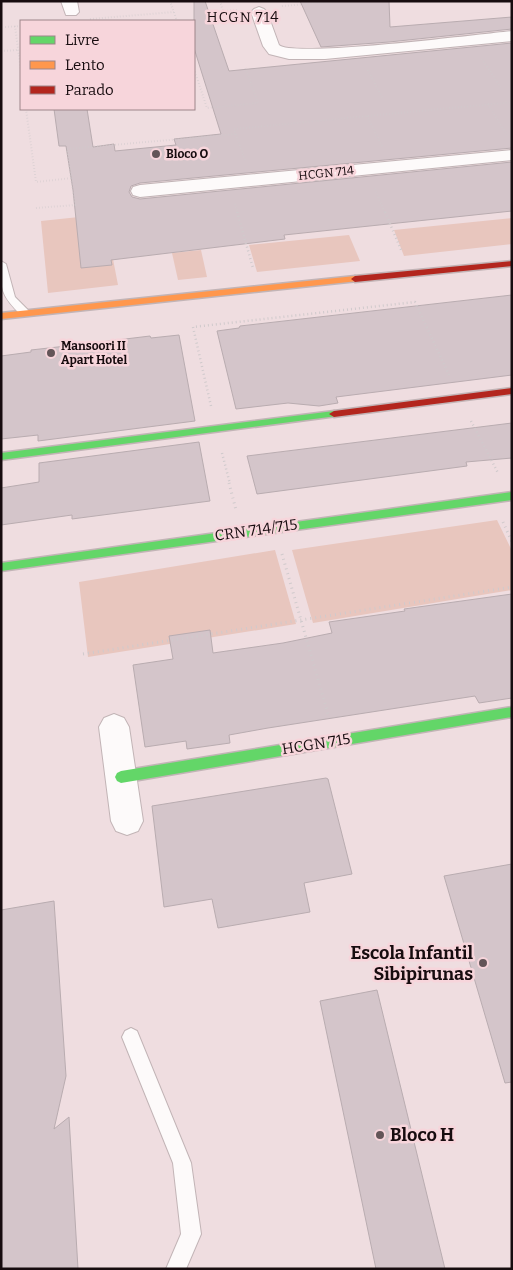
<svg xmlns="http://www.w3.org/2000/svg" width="513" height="1270" viewBox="0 0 513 1270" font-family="Bitter,serif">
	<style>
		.green { fill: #e8c6be }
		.building { fill: #d4c5ca; stroke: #b9acb0 }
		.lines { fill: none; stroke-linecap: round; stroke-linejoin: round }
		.lane-casing { stroke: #c2b4b6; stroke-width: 2 }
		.street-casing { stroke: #c2b4b6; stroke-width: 2 }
		.fast-casing { stroke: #c2b4b6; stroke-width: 3 }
		.slow-casing { stroke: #c2b4b6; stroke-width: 3 }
		.jam-casing { stroke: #c2b4b6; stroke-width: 3 }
		.path-far2 { stroke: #d0cacc; stroke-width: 2; stroke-dasharray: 0.5 2.5; stroke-linecap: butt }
		.path-far1 { stroke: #d0cacc; stroke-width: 2.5; stroke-dasharray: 1 3; stroke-linecap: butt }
		.path { stroke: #d0cacc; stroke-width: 3; stroke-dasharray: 1 4; stroke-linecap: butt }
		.lane { fill: #fdfafa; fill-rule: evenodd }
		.street { fill: #fdfafa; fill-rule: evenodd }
		.fast { fill: #63d668; fill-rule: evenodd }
		.slow { fill: #ff974d; fill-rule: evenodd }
		.jam { fill: #b3261e; fill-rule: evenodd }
		.poi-dot { fill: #635558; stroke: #f7d5db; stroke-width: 2 }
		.labels { text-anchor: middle; stroke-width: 5; stroke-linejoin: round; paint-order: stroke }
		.far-poi-label { font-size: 12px; font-weight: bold; fill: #170c0f; stroke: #f7d5db; text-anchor: start }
		.far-street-label { font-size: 12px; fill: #170c0f; stroke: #f7d5db }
		.far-neighbourhood-label { font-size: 14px; letter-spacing: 1px; fill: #170c0f; stroke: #f7d5db }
		.street-label { font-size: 15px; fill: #170c0f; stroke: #f7d5db }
		.near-poi-label { font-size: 18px; font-weight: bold; fill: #170c0f; stroke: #f7d5db; text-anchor: end }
	</style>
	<rect width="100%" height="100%" fill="#efdde0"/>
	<path class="green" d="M79,217L113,259L118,285L48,293L41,221Z
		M512,218V244L404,256L394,230Z
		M349,235L360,261L257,272L249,245Z
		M201,250L207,277L178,280L172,253Z
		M497,520L512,551V590L313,623L292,550Z
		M275,550L296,624L88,657L79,582Z"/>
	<path class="building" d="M194,1H205L229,71L512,43V148L140,183L131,186L129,192L132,197L140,199L512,162V211L284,235L285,239L111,260L112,265L81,268L73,190L66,146H59L54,109H87L93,147L114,144L115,151L176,145L174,139L221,134L194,48Z
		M300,1H389L390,27L512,17V29L389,42L321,47Z
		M512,295V375L336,397L338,403L319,406L288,403L236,409L217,331L239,328L240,326Z
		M179,335L195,421L38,441V435L1,439V356L31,352V350L84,344L150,336L151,338Z
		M512,423V458L466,462L467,466L257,494L247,456Z
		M199,442L210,501L72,519V515L1,525V488L39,482V463Z
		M512,594V698L479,703L475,696L268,728L229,735L230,743L187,749L186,741L145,747L133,665L173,659L169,636L210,630L213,653L283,643L332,633L329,622L405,611L404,609Z
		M326,778L328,779L352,874L304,883L310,912L218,928L212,899L164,907L152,806Z
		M512,864V1082L505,1083L444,876Z
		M54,901L66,1076L54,1129L69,1117L78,1269H1V910Z
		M377,990L445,1269H376L320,1001Z"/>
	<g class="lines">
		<defs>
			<path id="lane" d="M1,261L6,264L15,297L29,311L30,313L29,315H21C0,294 1,290 1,261Z
				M131,1028L137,1031L191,1163L201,1234L186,1269H166L181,1234L173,1163L122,1037L125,1031Z"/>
			<path id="street" d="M61,1H77L79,12L76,15H66Z
				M259,7L264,9L267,12L279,45C293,58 480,34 512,31V41L325,59H289L269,54L263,46L251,12L254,9Z
				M512,150V160L140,197L133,195L131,191L133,187L140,185Z
				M114,714L124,718L129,727L143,821L138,831L127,835L116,831L111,821L99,727L104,718Z"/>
			<path id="fast" d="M334,411L337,412V416L1,460V453Z
				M512,492V500L1,571V563Z
				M512,707V717L121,783L117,781L115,777L117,773L121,771Z"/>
			<path id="slow" d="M355,276L359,279L358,281L1,319V313Z"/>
			<path id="jam" d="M512,261V266L355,282L351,279L355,276Z
				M512,388V394L334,417L329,414L334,411Z"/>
		</defs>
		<use href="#lane" class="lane-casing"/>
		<use href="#street" class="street-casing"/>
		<use href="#fast" class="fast-casing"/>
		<use href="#slow" class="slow-casing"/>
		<use href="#jam" class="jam-casing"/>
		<path class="path-far2" d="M170,1L177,21
			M220,1L223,11L239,10
			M282,6L341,1
			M90,19L174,12
			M15,26L21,71
			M5,27L21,26
			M1,51L18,50
			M482,59L501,88
			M194,69L207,108L258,103L245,67
			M368,70L383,99
			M488,104L507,135
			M26,109L36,182L72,178
			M367,116L382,146
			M245,160L234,129L512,102
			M375,189L385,213
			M235,204L238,213
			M36,208L75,205L67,149L236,134"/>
		<path class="path-far1" d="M237,212L253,268
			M385,212L402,252
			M211,406L193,327L415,302L449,375
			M471,421L498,473
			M222,453L230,484"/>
		<path class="path" d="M229,483L236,510
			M503,522L512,542
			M282,554L328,714
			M83,654L512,587"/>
		<use href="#lane" class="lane"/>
		<use href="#street" class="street"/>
		<use href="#fast" class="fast"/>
		<use href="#slow" class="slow"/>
		<use href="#jam" class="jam"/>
	</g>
	<g class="poi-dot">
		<circle cx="156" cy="154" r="5"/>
		<circle cx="51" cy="353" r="5"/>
		<circle cx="483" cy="963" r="5"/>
		<circle cx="380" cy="1135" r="5"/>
	</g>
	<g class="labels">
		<g class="far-poi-label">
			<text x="166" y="158">Bloco O</text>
			<text x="61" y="350">Mansoori II<tspan x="61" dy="14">Apart Hotel</tspan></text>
		</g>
		<g class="far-street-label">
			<text transform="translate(326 173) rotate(-6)" y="4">HCGN 714</text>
		</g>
		<g class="far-neighbourhood-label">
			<text x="243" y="22">HCGN 714</text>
		</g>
		<g class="street-label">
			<text transform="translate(256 530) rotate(-8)" y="5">CRN 714/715</text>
			<text transform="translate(316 744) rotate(-9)" y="5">HCGN 715</text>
		</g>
		<g class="near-poi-label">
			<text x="473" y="959">Escola Infantil<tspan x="473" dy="21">Sibipirunas</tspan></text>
			<text x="390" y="1141" text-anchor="start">Bloco H</text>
		</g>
	</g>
	<rect width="513" height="1270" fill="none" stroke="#170c0f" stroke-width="5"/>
	<rect x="20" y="20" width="175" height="90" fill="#f7d5db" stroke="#9d8589"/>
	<rect x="30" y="36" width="25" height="8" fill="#63d668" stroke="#9d8589"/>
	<text x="65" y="45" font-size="15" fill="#170c0f">Livre</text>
	<rect x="30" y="61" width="25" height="8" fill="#ff974d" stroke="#9d8589"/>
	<text x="65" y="70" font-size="15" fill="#170c0f">Lento</text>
	<rect x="30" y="86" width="25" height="8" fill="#b3261e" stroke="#9d8589"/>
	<text x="65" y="95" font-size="15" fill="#170c0f">Parado</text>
</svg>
